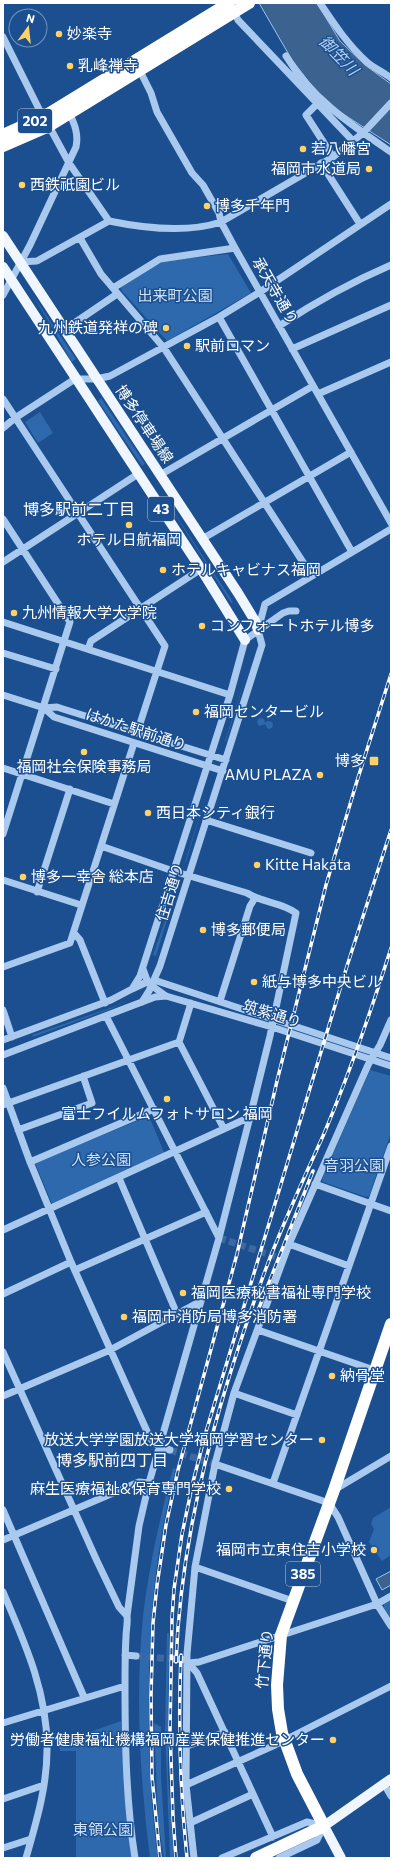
<svg xmlns="http://www.w3.org/2000/svg" width="394" height="1861" viewBox="0 0 394 1861" font-family="Commissioner,'Noto Sans JP',sans-serif">
	<style>
		.green { fill: #2e69ad }
		.water { fill: #3c6290; stroke: #9cc4f0 }
		.lines { fill: none; stroke-linecap: round; stroke-linejoin: round }
		.minor-tunnel { stroke: #3d69a0; stroke-width: 7; stroke-dasharray: 7 3.5; stroke-linecap: butt }
		.minor { stroke: #a9c9ee; stroke-width: 7 }
		.major { stroke: #f0f6ff; stroke-width: 10 }
		.highway { stroke: #fff; stroke-width: 12 }
		.rail-casing { stroke: #fff; stroke-width: 3.5 }
		.rail { stroke: #1b4f8f; stroke-width: 2; stroke-dasharray: 6; stroke-linecap: butt }
		.poi-dot { fill: #ffd166; stroke: #1b4f8f; stroke-width: 1.5 }
		.labels { text-anchor: middle; stroke-width: 3; stroke-linejoin: round; paint-order: stroke }
		.shield { fill: #1b4f8f; stroke: #bbcadd; stroke-width: 1 }
		.shield-label { font-size: 14px; font-weight: bold; fill: #fff }
		.poi-label { font-size: 15px; fill: #fff; stroke: #1b4f8f; text-anchor: start }
		.street-label { font-size: 15px; fill: #fff; stroke: #1b4f8f }
		.park-label { font-size: 15px; fill: #cfe3fa; stroke: #1b4f8f }
		.water-label { font-size: 16px; font-style: italic; fill: #b5d3f5; stroke: #1b4f8f }
		.neighbourhood-label { font-size: 16px; fill: #fff; stroke: #1b4f8f }
	</style>
	<rect width="100%" height="100%" fill="#1b4f8f"/>
	<path class="green" d="M228,254L251,293L167,341L122,291L120,286L164,261Z
		M34,297L76,359L72,362Z
		M101,398L145,464L142,466L98,401Z
		M40,412L53,433L38,443L25,422Z
		M160,491L233,602L231,603Z
		M251,660L226,741H225Z
		M259,718L264,719L265,723L267,721L272,722L273,724L272,728L268,729L265,724L259,726L257,722Z
		M208,789L186,862H185Z
		M179,880L156,956L153,955Z
		M126,1000L113,1008L33,1037L32,1035L113,1007Z
		M370,1070L391,1076V1133L369,1196L366,1197L323,1182L322,1179Z
		M149,1116L166,1157L52,1204L35,1163Z
		M173,1468L176,1469C154,1552 148,1630 149,1716C149,1763 151,1811 158,1858H150C140,1778 135,1697 143,1616C149,1566 160,1517 173,1468Z
		M391,1507V1555L382,1561L369,1542L374,1529L371,1524L373,1518Z
		M391,1600V1619L384,1608V1604Z
		M167,1633H169L168,1776L174,1858H170L165,1730Z
		M121,1721L126,1804L133,1858H76V1751H60L59,1743Z
		M154,1723L161,1727V1776L166,1858H164L158,1820Z"/>
	<path class="water" d="M259,3H317L340,41L365,65L391,84V145L334,108L319,95L292,60Z
		M391,1571V1585L382,1590L376,1579Z"/>
	<g class="lines">
		<path class="minor-tunnel" d="M219,1238L283,1259
			M170,1450L215,1464
			M136,1656L174,1659"/>
		<path class="minor" d="M320,3C334,24 348,45 367,62C374,68 383,72 391,78
			M233,10L238,20L353,141
			M3,37L43,117
			M286,56C312,99 350,124 391,152
			M140,71L151,93L157,112L192,173L203,185L219,213L221,222L235,248L391,523
			M318,103L306,115L333,157
			M49,126L69,163L109,221C143,228 188,233 221,222L333,157L363,133L391,103
			M321,163L360,224
			M80,238L101,274L164,348L312,576
			M20,262L37,261L109,221
			M113,288L160,259L235,248
			M3,295L30,245L76,147C79,133 74,123 68,110
			M219,317L352,552
			M279,326C317,301 349,283 391,265
			M64,330L117,294
			M292,349L391,305
			M318,394L391,362
			M3,399L165,646L137,733
			M3,428L15,418L75,379H96L110,376L219,317L260,292L391,204
			M160,475L313,386
			M3,519L70,622L3,834
			M202,539L351,452
			M3,562L138,474
			M3,622L230,695
			M88,649L91,641L201,569
			M3,653L56,669
			M3,695L44,708L57,707L63,709L226,760
			M44,708L54,717L223,771
			M3,768L114,804
			M206,820L311,853
			M101,846L173,871L247,893C262,903 282,902 296,913L270,1036L250,1117L219,1238L149,1483L139,1526L127,1616C128,1623 126,1629 126,1637C125,1653 125,1669 125,1685C125,1743 126,1801 135,1858
			M3,880L81,905
			M37,892L70,789
			M74,933L80,940L105,1003
			M3,967L70,943L134,743
			M143,969L148,983L166,996L272,1027L391,1066
			M132,989L147,982L157,981L391,1058
			M220,1001L250,906L255,898
			M142,1002L149,991L160,966L262,645L258,630L265,604L391,529
			M191,1003L179,1042L224,1129
			M3,1010L12,1037
			M106,1016L219,1238
			M3,1040L111,1000L132,989L140,976L230,695L245,640L283,613L289,611H296
			M3,1055L155,997L166,996
			M3,1088L30,1162L71,1262L150,1438L159,1447L170,1450
			M3,1105L179,1042
			M18,1130L92,1103L83,1076
			M30,1162L154,1109
			M119,1178L177,1314
			M315,1184L391,1211
			M3,1230L250,1117
			M289,1244L349,1266
			M75,1270L206,1212
			M3,1294L71,1262
			M258,1330L374,1370
			M3,1352L97,1561L119,1607L127,1616
			M234,1393L297,1415
			M3,1396L110,1350L201,1301
			M215,1464L329,1503L338,1517L377,1604L391,1626
			M273,1483L391,1146
			M334,1490L391,1456
			M3,1510L84,1697
			M3,1540L139,1482L149,1483
			M195,1567L293,1601
			M3,1592C25,1643 48,1694 47,1750C47,1787 36,1823 26,1858
			M125,1655L136,1656
			M174,1659L186,1660L197,1673L273,1837
			M188,1663L199,1662L377,1604L391,1596
			M3,1723L125,1686
			M187,1746L225,1732
			M384,1784L391,1796
			M186,1785L275,1745L391,1686
			M3,1799L44,1785
			M190,1823L253,1794
			M3,1848L31,1839
			M194,1858L186,1785L187,1654L195,1567L215,1464L234,1393L289,1244L368,1065L380,1045L391,1020
			M222,1858L307,1822L324,1826L317,1840L279,1858"/>
		<path class="major" d="M3,236L238,593L255,621L258,630
			M3,267L201,569L245,640
			M341,1858L324,1826L391,1779"/>
		<path class="highway" d="M3,135L43,117L229,3
			M3,146L49,126L249,3
			M256,1858L324,1826L297,1774L282,1733L278,1709L277,1685L281,1635L334,1490L391,1324"/>
		<defs>
			<path id="rail" d="M257,1313L313,1171
				M181,1655C178,1723 180,1790 187,1858
				M176,1662C181,1527 219,1397 265,1271C282,1225 303,1180 323,1136C349,1075 371,1011 391,948
				M160,1858L152,1777L151,1696L153,1623L157,1585L166,1525L178,1470L237,1254L277,1081L326,885L357,781L391,674
				M176,1858L173,1817L170,1730L172,1618L174,1589L182,1534L193,1482L205,1435L347,966L391,830"/>
		</defs>
		<use href="#rail" class="rail-casing"/>
		<use href="#rail" class="rail"/>
	</g>
	<g class="poi-dot">
		<circle cx="59" cy="34" r="4"/>
		<circle cx="70" cy="66" r="4"/>
		<circle cx="303" cy="149" r="4"/>
		<circle cx="369" cy="169" r="4"/>
		<circle cx="22" cy="185" r="4"/>
		<circle cx="207" cy="206" r="4"/>
		<circle cx="166" cy="328" r="4"/>
		<circle cx="187" cy="346" r="4"/>
		<circle cx="129" cy="525" r="4"/>
		<circle cx="163" cy="570" r="4"/>
		<circle cx="14" cy="613" r="4"/>
		<circle cx="202" cy="626" r="4"/>
		<circle cx="196" cy="712" r="4"/>
		<circle cx="84" cy="752" r="4"/>
		<rect x="369" y="756" width="10" height="10" rx="2"/>
		<circle cx="320" cy="775" r="4"/>
		<circle cx="148" cy="813" r="4"/>
		<circle cx="257" cy="865" r="4"/>
		<circle cx="23" cy="877" r="4"/>
		<circle cx="203" cy="930" r="4"/>
		<circle cx="254" cy="982" r="4"/>
		<circle cx="167" cy="1099" r="4"/>
		<circle cx="183" cy="1293" r="4"/>
		<circle cx="124" cy="1317" r="4"/>
		<circle cx="332" cy="1376" r="4"/>
		<circle cx="322" cy="1440" r="4"/>
		<circle cx="229" cy="1489" r="4"/>
		<circle cx="374" cy="1550" r="4"/>
		<circle cx="333" cy="1740" r="4"/>
	</g>
	<g class="labels">
		<g class="shield">
			<rect x="18" y="109" width="34" height="24" rx="3"/>
			<rect x="148" y="497" width="26" height="24" rx="3"/>
			<rect x="286" y="1562" width="34" height="24" rx="3"/>
		</g>
		<g class="shield-label">
			<text x="35" y="126">202</text>
			<text x="161" y="514">43</text>
			<text x="303" y="1579">385</text>
		</g>
		<g class="poi-label">
			<text x="67" y="39">妙楽寺</text>
			<text x="78" y="71">乳峰禅寺</text>
			<text x="311" y="154">若八幡宮</text>
			<text x="361" y="174" text-anchor="end">福岡市水道局</text>
			<text x="30" y="190">西鉄祇園ビル</text>
			<text x="215" y="211">博多千年門</text>
			<text x="158" y="333" text-anchor="end">九州鉄道発祥の碑</text>
			<text x="195" y="351">駅前ロマン</text>
			<text x="129" y="545" text-anchor="middle">ホテル日航福岡</text>
			<text x="171" y="575">ホテルキャビナス福岡</text>
			<text x="22" y="618">九州情報大学大学院</text>
			<text x="210" y="631">コンフォートホテル博多</text>
			<text x="204" y="717">福岡センタービル</text>
			<text x="365" y="766" text-anchor="end">博多</text>
			<text x="84" y="772" text-anchor="middle">福岡社会保険事務局</text>
			<text x="312" y="780" text-anchor="end">AMU PLAZA</text>
			<text x="156" y="818">西日本シティ銀行</text>
			<text x="265" y="870">Kitte Hakata</text>
			<text x="31" y="882">博多一幸舎 総本店</text>
			<text x="211" y="935">博多郵便局</text>
			<text x="262" y="987">紙与博多中央ビル</text>
			<text x="167" y="1119" text-anchor="middle">富士フイルムフォトサロン 福岡</text>
			<text x="191" y="1298">福岡医療秘書福祉専門学校</text>
			<text x="132" y="1322">福岡市消防局博多消防署</text>
			<text x="340" y="1381">納骨堂</text>
			<text x="314" y="1445" text-anchor="end">放送大学学園放送大学福岡学習センター</text>
			<text x="221" y="1494" text-anchor="end">麻生医療福祉&amp;保育専門学校</text>
			<text x="366" y="1555" text-anchor="end">福岡市立東住吉小学校</text>
			<text x="325" y="1745" text-anchor="end">労働者健康福祉機構福岡産業保健推進センター</text>
		</g>
		<g class="street-label">
			<text transform="translate(275 291) rotate(60)" y="5">承天寺通り</text>
			<text transform="translate(144 424) rotate(56)" y="5">博多停車場線</text>
			<text transform="translate(136 730) rotate(18)" y="5">はかた駅前通り</text>
			<text transform="translate(170 892) rotate(-73)" y="5">住吉通り</text>
			<text transform="translate(272 1014) rotate(17)" y="5">筑紫通り</text>
			<text transform="translate(265 1659) rotate(-84)" y="5">竹下通り</text>
		</g>
		<g class="park-label">
			<text x="175" y="301">出来町公園</text>
			<text x="101" y="1165">人参公園</text>
			<text x="354" y="1171">音羽公園</text>
			<text x="103" y="1835">東領公園</text>
		</g>
		<g class="water-label">
			<text transform="translate(339 55) rotate(46)" y="6">御笠川</text>
		</g>
		<g class="neighbourhood-label">
			<text x="79" y="515">博多駅前二丁目</text>
			<text x="112" y="1466">博多駅前四丁目</text>
		</g>
	</g>
	<rect width="394" height="1861" fill="none" stroke="#ffffff" stroke-width="8"/>
	<g transform="translate(28 28) rotate(15)"><circle r="19" fill="#1b4f8f" stroke="#7695bc"/>
	<path d="M0-3L7 15L0 10L-7 15Z" fill="#ffd166"/>
	<text y="-6" font-size="11" font-weight="bold" text-anchor="middle" fill="#ffffff">N</text>
	</g>
</svg>
